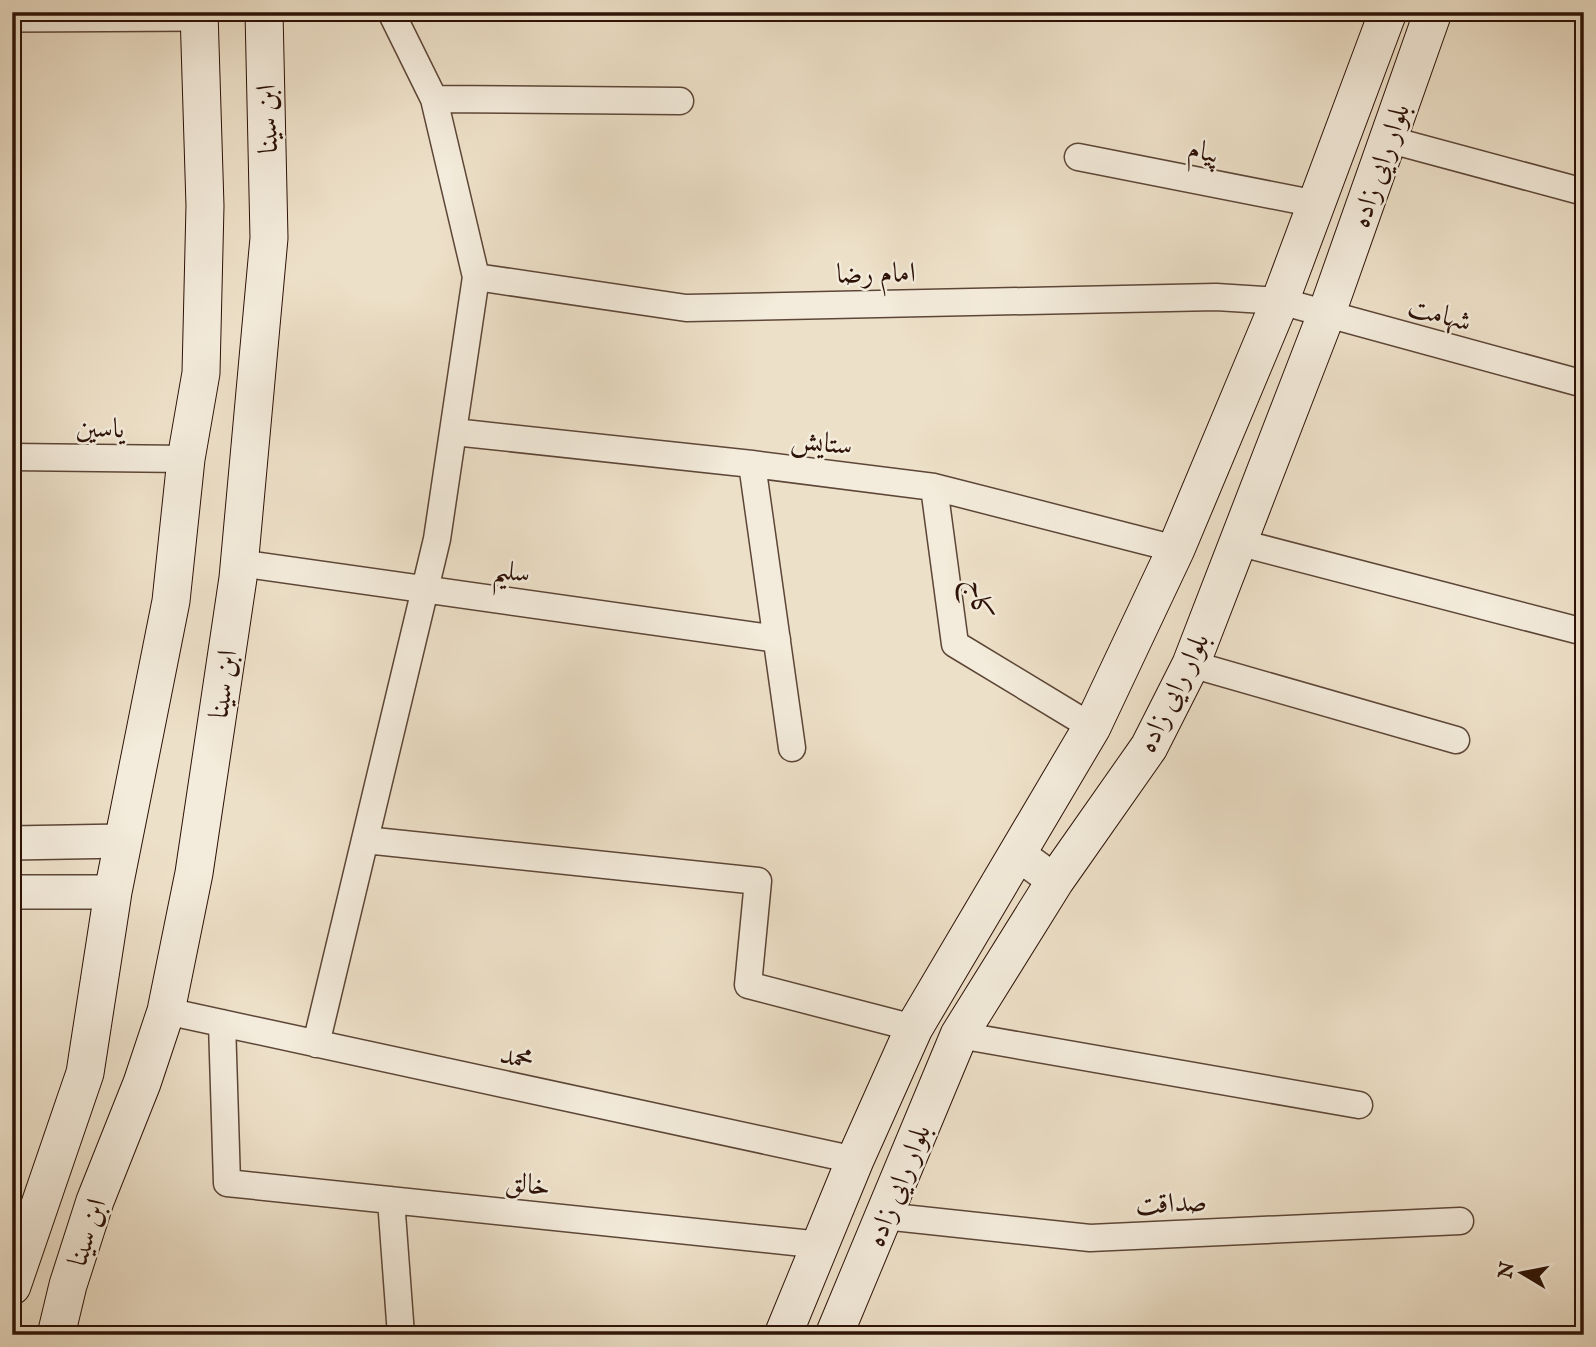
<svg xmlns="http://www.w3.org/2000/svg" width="1596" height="1347" viewBox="0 0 1596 1347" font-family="'IM FELL English',Amiri,serif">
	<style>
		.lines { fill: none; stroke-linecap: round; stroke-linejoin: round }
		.minor-casing { stroke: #5d4637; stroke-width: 29 }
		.tertiary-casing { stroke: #5d4637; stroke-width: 36 }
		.secondary-casing { stroke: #2d1207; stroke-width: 39 }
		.minor { stroke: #f3ebdb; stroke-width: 26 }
		.tertiary { stroke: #f3ebdb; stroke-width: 33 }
		.secondary { stroke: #f3ebdb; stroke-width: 37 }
		.labels { text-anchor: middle; stroke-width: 5; stroke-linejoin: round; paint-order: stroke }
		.street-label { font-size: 28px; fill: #2d1207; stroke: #f3ebdb }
	</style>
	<rect width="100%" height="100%" fill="#ede0c8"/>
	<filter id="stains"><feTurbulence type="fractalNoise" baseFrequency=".00286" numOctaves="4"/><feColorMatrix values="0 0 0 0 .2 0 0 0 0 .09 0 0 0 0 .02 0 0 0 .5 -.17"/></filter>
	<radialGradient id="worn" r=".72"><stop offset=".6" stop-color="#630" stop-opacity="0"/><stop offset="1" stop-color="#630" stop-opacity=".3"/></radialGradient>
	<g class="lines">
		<defs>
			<path id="minor" d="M434,99L680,101
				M1387,139L1584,192
				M1078,157L1317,204
				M476,277L686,308L1216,297L1280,301L1584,384
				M454,432L752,464L934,487L1176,549
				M12,457L186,459
				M752,464L792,748
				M934,487L955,644L1092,727
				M1237,542L1584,632
				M239,563L777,639
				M1191,664L1456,740
				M365,840L758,881L748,985L914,1028
				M166,1011L855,1160
				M222,1023L227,1183L822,1245
				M959,1035L1359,1105
				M316,1044L437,539L476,277L434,99L391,12
				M391,1200L401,1335
				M884,1216L1090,1238L1460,1221"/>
			<path id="tertiary" d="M12,15L199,14
				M12,843L123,841
				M1018,854L1055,881
				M12,892H113"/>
			<path id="secondary" d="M12,1286L85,1073L113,892L171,601L186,459L201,373L205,206L199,12
				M56,1335L68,1285L95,1201L142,1083L166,1011L194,873L238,578L269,238L264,12
				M783,1335L855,1160L914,1028L1092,727L1176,549L1280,301L1388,12
				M834,1335L959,1035L1055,881L1149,747L1191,664L1326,315L1433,12"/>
		</defs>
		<use href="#minor" class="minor-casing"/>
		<use href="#tertiary" class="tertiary-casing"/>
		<use href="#secondary" class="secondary-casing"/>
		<use href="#minor" class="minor"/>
		<use href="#tertiary" class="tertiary"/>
		<use href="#secondary" class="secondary"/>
	</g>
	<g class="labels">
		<g class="street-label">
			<text transform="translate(266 119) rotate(-92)" y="10">ابن سینا</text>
			<text transform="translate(1204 150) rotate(11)" y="10">پیام</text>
			<text transform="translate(1379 165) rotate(-71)" y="10">بلوار رایی زاده</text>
			<text transform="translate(876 272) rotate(-1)" y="10">امام رضا</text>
			<text transform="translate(1440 313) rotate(15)" y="10">شهامت</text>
			<text transform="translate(100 427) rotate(1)" y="10">یاسین</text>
			<text transform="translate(822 441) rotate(7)" y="10">ستایش</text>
			<text transform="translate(512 570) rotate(8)" y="10">سلیم</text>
			<text transform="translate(981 599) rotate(82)" y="10">کاج</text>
			<text transform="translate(222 684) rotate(-82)" y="10">ابن سینا</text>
			<text transform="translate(1172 692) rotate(-64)" y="10">بلوار رایی زاده</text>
			<text transform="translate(517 1056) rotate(12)" y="10">محمد</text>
			<text transform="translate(528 1183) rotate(6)" y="10">خالق</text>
			<text transform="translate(897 1185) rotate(-68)" y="10">بلوار رایی زاده</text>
			<text transform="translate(1171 1202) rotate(-3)" y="10">صداقت</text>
			<text transform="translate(86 1232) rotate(-72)" y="10">ابن سینا</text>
		</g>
	</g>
	<rect width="1596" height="1347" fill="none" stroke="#ede0c8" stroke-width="42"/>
	<rect x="14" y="14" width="1568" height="1319" fill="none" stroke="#2d1207" stroke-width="3.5"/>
	<rect x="21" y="21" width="1554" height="1305" fill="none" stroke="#2d1207" stroke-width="2"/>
	<g transform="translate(1522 1273) rotate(280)" stroke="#f3ebdb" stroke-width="5" paint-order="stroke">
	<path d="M0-5L12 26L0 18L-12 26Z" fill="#2d1207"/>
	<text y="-10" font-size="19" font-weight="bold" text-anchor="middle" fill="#2d1207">N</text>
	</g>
	<rect width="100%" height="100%" filter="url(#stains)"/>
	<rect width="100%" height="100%" fill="url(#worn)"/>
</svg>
